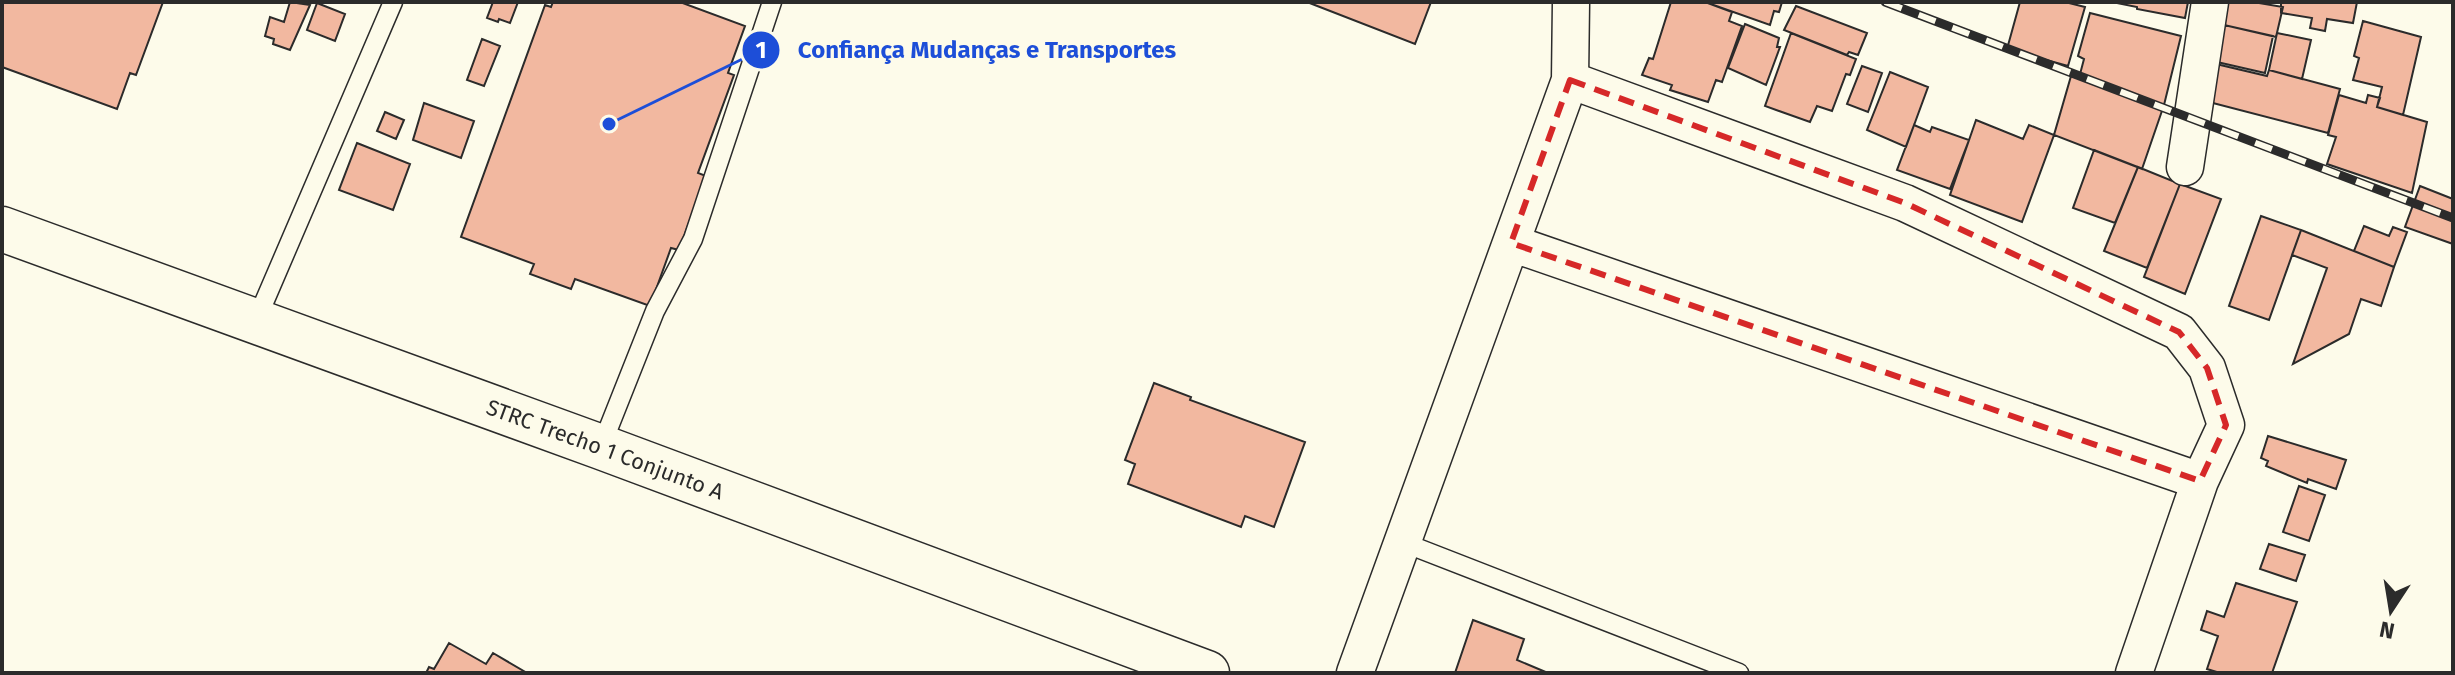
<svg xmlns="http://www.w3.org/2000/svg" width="2455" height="675" viewBox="0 0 2455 675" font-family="'Fira Sans',sans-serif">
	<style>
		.building { fill: #f2b8a0; stroke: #2b2b2b; stroke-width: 2 }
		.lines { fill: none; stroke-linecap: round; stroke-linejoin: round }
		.service-casing { stroke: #2b2b2b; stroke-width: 21 }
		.minor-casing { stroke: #2b2b2b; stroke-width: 39 }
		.secondary-casing { stroke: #2b2b2b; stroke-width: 47 }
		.service { stroke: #fdfbea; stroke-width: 18 }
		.minor { stroke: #fdfbea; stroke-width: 36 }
		.secondary { stroke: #fdfbea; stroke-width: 44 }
		.rail-casing { stroke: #2b2b2b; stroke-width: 9 }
		.rail { stroke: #fdfbea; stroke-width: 6; stroke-dasharray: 18; stroke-linecap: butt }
		.marked { fill: none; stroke: #d62828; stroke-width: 6; stroke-dasharray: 16 10; stroke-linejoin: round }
		.labels { text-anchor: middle; stroke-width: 6; stroke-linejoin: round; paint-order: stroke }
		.street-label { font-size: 22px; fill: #2b2b2b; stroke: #fdfbea }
		.leader { fill: none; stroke: #1d4ed8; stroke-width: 3 }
		.callout-dot { fill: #1d4ed8; stroke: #fdfbea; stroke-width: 3 }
		.mark-label { font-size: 24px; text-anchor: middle; font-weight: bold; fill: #fff }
		.callout-label { font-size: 24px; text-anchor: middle; font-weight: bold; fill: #1d4ed8; stroke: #fdfbea; stroke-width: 6; stroke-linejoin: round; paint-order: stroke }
	</style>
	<rect width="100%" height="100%" fill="#fdfbea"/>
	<path class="building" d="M2,2H163L136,75L130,73L117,109L2,67Z
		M290,2L310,5L290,50L273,44L274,39L265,36L270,17L284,22Z
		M493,2H518L510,23L499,19L498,22L487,18Z
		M553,2H680L745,26L728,73L734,75L698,173L706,176L679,250L671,248L650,306L575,279L571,289L530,274L534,264L461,237L545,5L551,7Z
		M1307,2H1431L1415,44Z
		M1671,2H1705L1732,12L1729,21L1742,26L1722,82L1716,80L1708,102L1670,90L1672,85L1642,75L1649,58L1653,59Z
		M1705,2H1782L1779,12L1774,11L1770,25Z
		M2020,2H2065L2085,7L2068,66L2007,49Z
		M2112,2H2188L2185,18L2137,9V7Z
		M2228,2H2253L2283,7L2276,37L2224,25Z
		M2281,2H2357L2353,23L2327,19L2325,31L2310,28L2312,18L2281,13Z
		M317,3L345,14L335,41L307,30Z
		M1796,6L1867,33L1858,55L1849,52L1847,55L1784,30Z
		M2090,13L2181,36L2164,105L2079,78L2084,59L2078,56Z
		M2363,21L2421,37L2403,115L2377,107L2382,87L2353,80L2359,58L2354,56Z
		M1745,24L1779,38L1777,47H1780L1766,85L1728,68Z
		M2224,25L2273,36L2265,73L2217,62Z
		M1791,33L1856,59L1850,75L1846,74L1832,111L1817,106L1810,122L1765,106Z
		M2277,33L2311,40L2302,79L2269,70Z
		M482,39L500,46L484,86L467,80Z
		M2216,64L2267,76L2269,70L2340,89L2328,133L2209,102Z
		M1862,66L1882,73L1868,112L1847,104Z
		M1890,72L1928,87L1906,147L1867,130Z
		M2071,76L2164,105L2142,169L2054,135Z
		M2339,95L2366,103L2368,95L2380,98L2377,107L2427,122L2412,193L2327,164L2336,137L2328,135Z
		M424,103L474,121L461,158L413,140Z
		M385,112L404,120L396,139L377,131Z
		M1976,120L2023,139L2029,125L2054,135L2022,222L1950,195Z
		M1914,125L1930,132L1932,127L1969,140L1950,189L1897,170Z
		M357,143L410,164L393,210L339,190Z
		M2094,150L2138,167L2115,223L2073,208Z
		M2138,167L2180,184L2147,268L2104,251Z
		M2180,184L2221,199L2185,294L2144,277Z
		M2420,186L2453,199V244L2405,227Z
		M2261,216L2301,230L2269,320L2229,306Z
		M2364,226L2389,236L2393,227L2407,232L2394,267L2354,251Z
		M2301,230L2394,267L2381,306L2361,299L2349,334L2293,364L2327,268L2292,255Z
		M1154,383L1191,397L1190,400L1305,442L1274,527L1245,516L1241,527L1128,484L1135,464L1125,460Z
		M2268,436L2346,460L2336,489L2308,479L2307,483L2266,466L2268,461L2261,458Z
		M2299,486L2325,495L2309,541L2283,532Z
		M2269,544L2305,555L2296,581L2260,569Z
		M2236,583L2297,602L2272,673H2220L2207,669L2218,636L2201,630L2207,611L2224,617Z
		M1473,620L1524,639L1517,660L1548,673H1455Z
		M449,643L486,664L493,653L527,673H426L429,667L434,669Z"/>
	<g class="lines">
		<defs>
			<path id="service" d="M256,321L393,2
				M601,447L655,311L693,239L772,2
				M1402,542L1739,673"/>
			<path id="minor" d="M2185,167L2210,2
				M1511,243L2200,481L2226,425L2207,368L2179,332L1905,203L1570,80
				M1355,673L1570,80L1571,2
				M2134,673L2200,481"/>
			<g id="secondary">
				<path id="s1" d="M2,229L601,447L1207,673"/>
			</g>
		</defs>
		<use href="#service" class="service-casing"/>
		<use href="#minor" class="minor-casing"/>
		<use href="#secondary" class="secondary-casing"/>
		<use href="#service" class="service"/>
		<use href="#minor" class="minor"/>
		<use href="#secondary" class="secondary"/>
		<defs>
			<path id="rail" d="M1885,2L2453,218"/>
		</defs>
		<use href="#rail" class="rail-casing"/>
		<use href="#rail" class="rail"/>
	</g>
	<path class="marked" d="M1570,80L1905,203L2179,332L2207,368L2226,425L2200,481L1511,243Z"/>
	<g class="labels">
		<g class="street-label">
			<text dy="8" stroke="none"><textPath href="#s1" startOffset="642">STRC Trecho 1 Conjunto A</textPath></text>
		</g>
	</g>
	<path class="leader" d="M609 124L761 50"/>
	<g class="callout-dot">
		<circle cx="609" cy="124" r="8"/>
		<circle cx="761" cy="50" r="20"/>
	</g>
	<g class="mark-label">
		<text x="761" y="58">1</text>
	</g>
	<g class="callout-label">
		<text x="987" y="58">Confiança Mudanças e Transportes</text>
	</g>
	<rect width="2455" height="675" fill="none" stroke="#2b2b2b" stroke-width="8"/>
	<g transform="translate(2391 611) rotate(192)" stroke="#fdfbea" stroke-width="6" paint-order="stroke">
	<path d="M0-6L14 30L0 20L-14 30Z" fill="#2b2b2b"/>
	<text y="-12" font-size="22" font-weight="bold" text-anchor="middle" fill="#2b2b2b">N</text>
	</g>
</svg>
